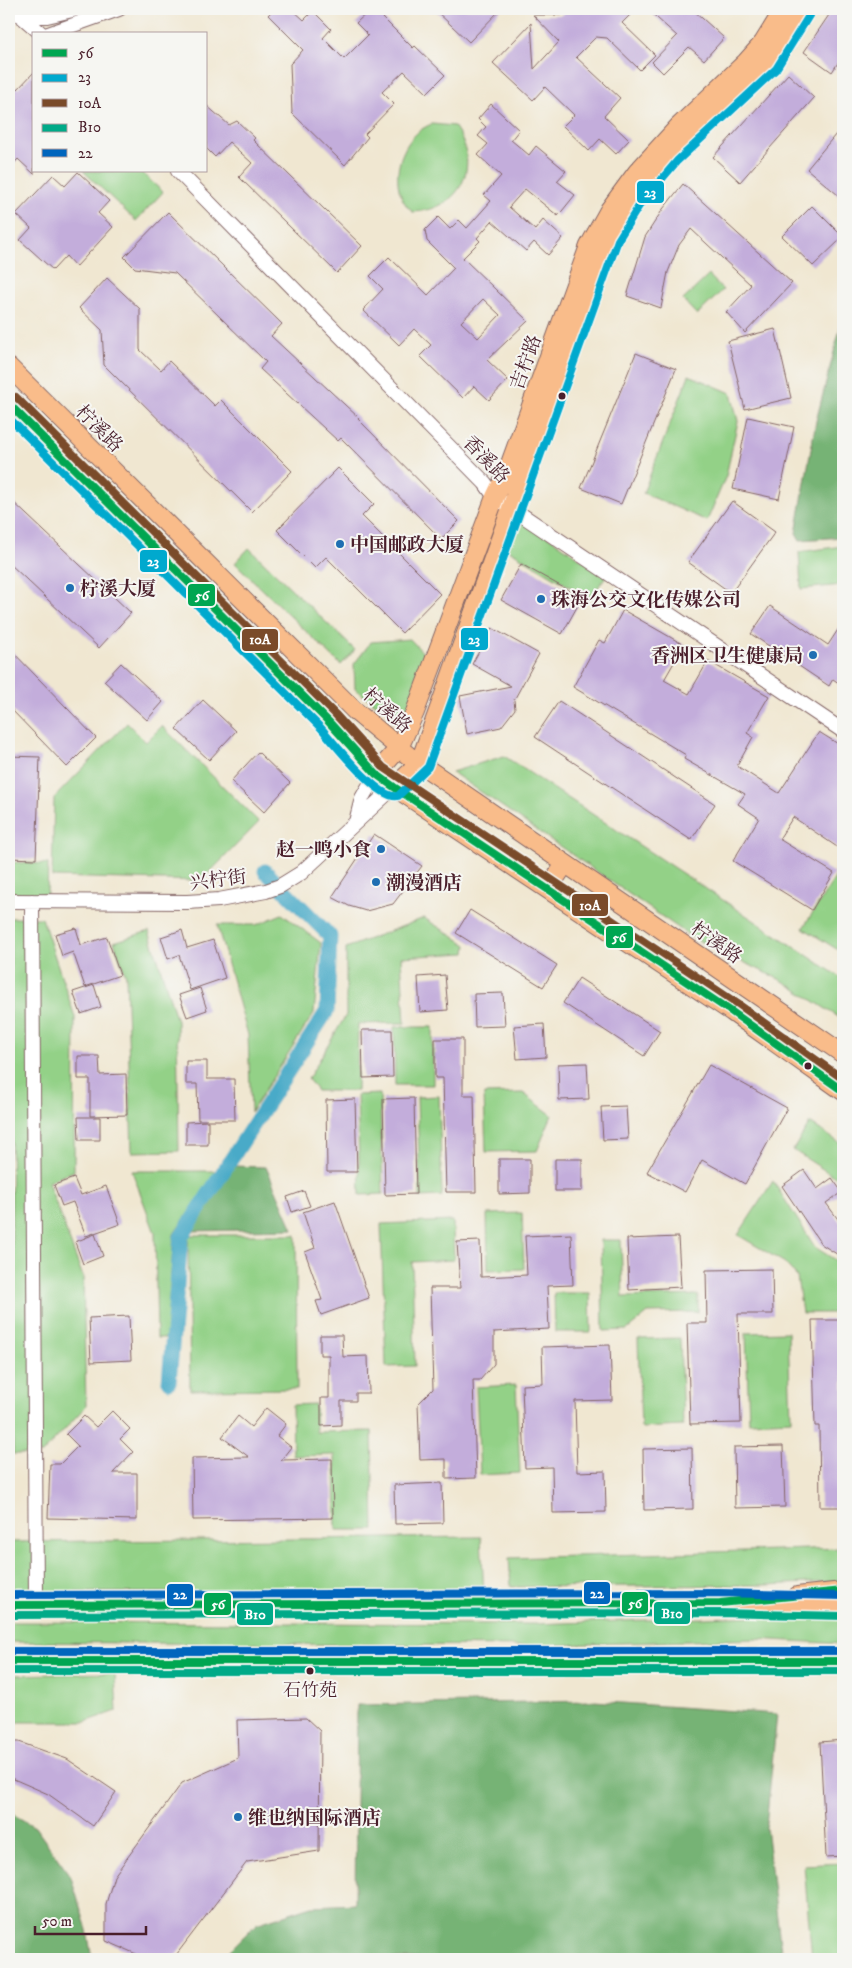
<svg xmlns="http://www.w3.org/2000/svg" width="852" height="1968" viewBox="0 0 852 1968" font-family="'IM FELL DW Pica','Noto Serif SC',serif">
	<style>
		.green { fill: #93d187; stroke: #6e7859 }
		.forest { fill: #76b374; stroke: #606950 }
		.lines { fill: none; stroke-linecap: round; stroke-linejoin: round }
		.canal { stroke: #49aac8; stroke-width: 15 }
		.building { fill: #c3addb; fill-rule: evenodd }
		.minor-casing { stroke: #846565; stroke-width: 16 }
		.major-casing { stroke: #846565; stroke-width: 20 }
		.minor { stroke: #fff; stroke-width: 14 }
		.major { stroke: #f9bc8a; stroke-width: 18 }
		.bus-1-casing { stroke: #f6f6f2; stroke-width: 11 }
		.bus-2-casing { stroke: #f6f6f2; stroke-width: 11 }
		.bus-3-casing { stroke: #f6f6f2; stroke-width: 11 }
		.bus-4-casing { stroke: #f6f6f2; stroke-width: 11 }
		.bus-5-casing { stroke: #f6f6f2; stroke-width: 11 }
		.bus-1 { stroke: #00a651; stroke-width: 8 }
		.bus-2 { stroke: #00a9ce; stroke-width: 8 }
		.bus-3 { stroke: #7a4b2a; stroke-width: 8 }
		.bus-4 { stroke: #0a8; stroke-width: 8 }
		.bus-5 { stroke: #0065bd; stroke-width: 8 }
		.bus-dot { fill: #4a1f2b; stroke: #f6f6f2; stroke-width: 2 }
		.poi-dot { fill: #1f6fb2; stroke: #f6f6f2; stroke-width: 2 }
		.labels { text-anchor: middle; stroke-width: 4; stroke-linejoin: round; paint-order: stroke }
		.bus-label { font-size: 18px; fill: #4a1f2b; stroke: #f6f6f2 }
		.street-label { font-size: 19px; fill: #4a1f2b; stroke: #f6f6f2 }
		.poi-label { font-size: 19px; font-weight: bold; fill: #4a1f2b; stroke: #f6f6f2; text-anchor: start }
		.line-badge { stroke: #f6f6f2; stroke-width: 2 }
		.badge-label { font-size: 14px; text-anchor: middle; font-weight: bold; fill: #fff }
	</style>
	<rect width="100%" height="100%" fill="#f6f6f2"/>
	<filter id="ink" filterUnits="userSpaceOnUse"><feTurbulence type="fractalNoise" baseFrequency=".02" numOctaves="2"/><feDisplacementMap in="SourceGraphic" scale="10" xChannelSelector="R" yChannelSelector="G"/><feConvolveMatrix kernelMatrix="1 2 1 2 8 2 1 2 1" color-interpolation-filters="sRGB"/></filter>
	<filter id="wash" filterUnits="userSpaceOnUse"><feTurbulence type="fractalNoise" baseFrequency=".0096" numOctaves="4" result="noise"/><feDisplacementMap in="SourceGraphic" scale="20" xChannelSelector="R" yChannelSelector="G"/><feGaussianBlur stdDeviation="1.12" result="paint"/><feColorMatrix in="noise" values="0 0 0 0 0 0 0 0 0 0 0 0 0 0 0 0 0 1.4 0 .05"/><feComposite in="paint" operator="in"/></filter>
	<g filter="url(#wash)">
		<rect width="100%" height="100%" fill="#f0e7d1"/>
		<path class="green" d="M432,124L454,126C482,164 462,210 413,212C385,190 398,136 432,124Z
			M83,171H140L163,192L136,221Z
			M709,275L723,290L697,315L683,300Z
			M689,375L731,393L738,421L726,476L707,521L643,493Z
			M515,514L606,576L590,599L504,547Z
			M843,546V585L801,589L799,552Z
			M249,548L355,650L341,665L235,563Z
			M410,639L428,658L407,711C385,715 372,701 355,689L354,664L371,642Z
			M127,723L146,742L162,726L259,822L201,881L52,877L54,798Z
			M504,756L843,979V1020L783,981L693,938L452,772Z
			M9,862L48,864L47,894H9Z
			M843,865V953L803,928Z
			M282,914L321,943L314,1013L251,1112L248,1035L217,925H256Z
			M10,918H42L75,1017L74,1171L48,1182L83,1277L86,1406L42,1454H13Z
			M424,918L467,945L466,953L401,957L405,1023L358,1024L357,1091H317L308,1079L346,1015V948Z
			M149,931L177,1021L179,1151L132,1152L126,976L114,942Z
			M394,1027H433V1085H395Z
			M523,1093L552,1115L537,1151L486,1152L484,1094Z
			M380,1094L383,1194L360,1195L357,1095Z
			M439,1096L442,1196L420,1197L417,1097Z
			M810,1123L843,1145V1182L793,1150Z
			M132,1171H217L174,1234L166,1338H157L155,1233Z
			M773,1181L815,1247L843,1265V1313H802L797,1277L785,1263L738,1235Z
			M522,1213L524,1269L488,1270L487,1214Z
			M453,1221L454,1260L412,1262L415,1366L386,1367L381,1224Z
			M188,1235H296L297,1389L190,1390Z
			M601,1240H621L623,1297L698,1295V1312L648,1313L627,1330L603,1331Z
			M554,1293H590L591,1332H555Z
			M788,1332L791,1420L749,1422L746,1333Z
			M680,1338L683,1426L641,1428L638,1339Z
			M516,1385L520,1473L480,1475L476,1387Z
			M315,1404L316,1432L372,1431L374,1530H336L335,1455L293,1456L292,1405Z
			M481,1537L484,1594L9,1592V1542Z
			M843,1548V1581L768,1585L511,1587L509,1558Z
			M760,1616L843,1617V1644L755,1639L525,1646L9,1642V1622L534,1624Z
			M115,1673L117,1711L85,1722H9V1675Z
			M843,1863V1959H812L804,1865Z"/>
		<path class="forest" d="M843,317V537L800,540L796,533L816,421Z
			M231,1166L266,1167L293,1229L191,1231Z
			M594,1701L777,1714L766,1827L782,1959H221L256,1924L312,1906L355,1904L357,1705Z
			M9,1812L35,1827L71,1877L87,1930L92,1959H9Z"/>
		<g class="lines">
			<path class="canal" d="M169,1382L181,1237L327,1011L330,936L265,871"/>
		</g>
		<g id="blocks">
			<path class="building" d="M274,9H292L304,20L313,11L331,29L323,38L344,59L368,35L356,23L371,9H393L383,18L413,48L415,46L445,75L427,93L404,71L382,92L394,104L365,134L368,137L345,165L292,113L290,64L303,50L268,15Z
				M434,9H501L469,42Z
				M568,9L604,12L607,9H636L622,23L655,55L640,70L607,38L596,37L576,57L620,98L604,116L629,140L616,154L600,139L589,151L563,126L574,115L545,87L533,100L493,63L531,23L534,69L559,42L533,15H562Z
				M647,9H692L724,38L704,60L689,47L663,73L652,62L677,36Z
				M833,9H843V55L832,72L804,52Z
				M34,72V174L18,159L9,169V80L18,89Z
				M788,74L814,98L740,182L713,157Z
				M491,104L519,130L511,140L529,155L536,146L566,171L557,181L575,195L558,216L525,189L509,207L535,230L543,220L563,238L548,255L534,242L526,251L492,221L477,238L480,241L463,258L528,321L487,360L508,380L489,400L474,386L463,398L420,356L431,345L414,329L399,345L363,310L383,289L370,276L389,257L428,295L454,268L427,241L425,230L438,217L450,229L459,220L467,228L491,201L484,195L501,176L478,155L488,144L478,136L486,127L478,119ZM483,299L500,315L478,338L461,322Z
				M206,105L229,125L237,121L255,138L253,140L362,246L337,273L239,177L252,163L229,142L215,157L206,148Z
				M836,134L843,140V188L838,195L807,169Z
				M78,172L109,201L98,213L113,227L76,267L66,256L53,270L20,240L31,228L16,214L53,175L65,186Z
				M683,184L792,283L745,333L726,312L751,285L691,229L679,245L668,272L661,308L627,296L645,237L663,209Z
				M812,206L843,237L813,266L782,236Z
				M168,212L282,324L271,336L359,418L358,419L459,521L441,539L341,438L338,441L260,369L266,362L175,273L135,268L124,257Z
				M107,278L140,309V350L161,370L169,361L215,406L221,400L292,471L252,512L104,365L102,330L79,308Z
				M775,329L791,398L745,409L728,341Z
				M636,353L676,369L621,504L581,488Z
				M748,417L794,427L779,499L733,489Z
				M338,468L374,504L362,516L440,594L402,633L326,557L315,568L277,530Z
				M9,498L131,613L99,648L9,563Z
				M732,501L775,532L731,593L688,562Z
				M521,564L582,598L562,634L501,600Z
				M770,606L828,645L843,622V686L833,679L829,686L751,634Z
				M623,610L684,645L664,680L689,694L708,661L769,696L747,733L753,737L737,766L779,793L819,732L843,747V851L793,817L779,839L834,873L812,910L733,861L759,818L738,804L745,794L684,759L686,755L573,687L599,640L605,643Z
				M492,628L539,654L514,700L515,709L501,727L467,734L460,696L511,686L472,664Z
				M9,648L96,738L67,767L9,707Z
				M121,663L163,702L147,720L104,681Z
				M203,700L236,731L209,760L176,729Z
				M559,701L715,804L691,840L535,737Z
				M258,752L290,783L264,812L231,781Z
				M9,756L40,757L36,859L9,858Z
				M374,834L422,866L393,904L366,911L349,906L332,897Z
				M470,910L557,965L543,987L456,933Z
				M76,928L81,945L107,937L120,975L85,987L73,952L62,956L55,934Z
				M182,930L187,948L213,940L225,978L190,990L179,955L168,959L161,937Z
				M445,975L448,1010L420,1012L418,977Z
				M579,978L660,1031L644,1056L563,1003Z
				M94,985L101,1007L81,1014L73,992Z
				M200,988L207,1010L187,1017L179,995Z
				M503,993L505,1026L475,1027L474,994Z
				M544,1024L546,1057L517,1059L514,1026Z
				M362,1030H392L393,1077L363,1078Z
				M435,1039H463V1095H474L476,1192H446L443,1078H435Z
				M78,1056H99L100,1075L126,1074L127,1115L90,1116V1079H78Z
				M186,1061H207V1079H234L235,1120H198L197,1084H186Z
				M587,1063L589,1099L559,1100L558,1064Z
				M709,1065L787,1108L745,1184L702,1160L685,1192L647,1172Z
				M414,1098L416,1194L385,1195L383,1099Z
				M355,1099L357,1172H327L326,1100Z
				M626,1106L628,1139L603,1140L601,1107Z
				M78,1117H100V1140H79Z
				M208,1121V1145H186V1122Z
				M499,1159H530V1193L499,1194Z
				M555,1159H582V1191H555Z
				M804,1170L817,1189L832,1178L842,1192L826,1203L843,1226V1258L821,1244L782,1186Z
				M74,1178L81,1195L106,1186L120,1224L86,1236L73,1202L62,1206L54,1185Z
				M304,1191L310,1206L292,1212L287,1197Z
				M335,1201L369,1298L321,1315L316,1301L322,1300L305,1252L315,1248L303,1212Z
				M95,1234L103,1256L83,1264L75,1242Z
				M571,1234L573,1285L547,1286L549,1329L494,1332V1364L480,1380H473L476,1478L446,1479V1459L420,1460L418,1404L433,1389L430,1288H460L457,1242L480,1241L481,1277L527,1275L525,1236Z
				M678,1237L681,1287L629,1290L627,1239Z
				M772,1269L773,1314H738L741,1423L690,1424L687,1323H707L706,1270Z
				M129,1316L131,1360L91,1362L89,1318Z
				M812,1320H843V1507H820L819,1426H815Z
				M320,1335H342L343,1357L368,1356L369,1393H356V1401H341V1425L321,1426V1398H329V1355H320Z
				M610,1345L612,1400L575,1401L577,1472L605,1471L606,1512L553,1513L552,1467L525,1468L522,1385L543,1384L542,1347Z
				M266,1408L286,1424L277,1436L291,1447L281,1460L332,1459L333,1518L193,1520L192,1458L249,1457L222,1437L238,1416L251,1427Z
				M112,1411L130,1429L120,1439L133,1452L113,1473H137V1520L48,1518L50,1464H60L78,1446L66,1434L84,1416L96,1427Z
				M783,1446L785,1507L735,1508L734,1447Z
				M692,1448L693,1509L644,1510L643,1449Z
				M442,1483L443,1523L395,1524L394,1485Z
				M306,1718L320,1731L319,1851L247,1862L173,1959H148L106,1941V1904L114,1876L182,1783L238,1758L237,1720Z
				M843,1740V1856L826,1857L820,1742Z
				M9,1742H19L67,1759L116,1792L93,1826L48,1794L9,1777Z"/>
		</g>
	</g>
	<g filter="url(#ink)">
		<use href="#blocks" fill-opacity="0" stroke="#846565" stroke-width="1"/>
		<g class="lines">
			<defs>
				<path id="minor" d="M13,9L42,34
					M21,16H47L77,9
					M48,34L119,9
					M178,171L485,483L495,497L843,731
					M356,822L362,798L376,774
					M9,901L187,902L219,900L266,891L280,886L301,873L394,787
					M32,901L36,1605"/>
				<path id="major" d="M9,367L355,711L410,757L843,1054
					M9,404L328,721L376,774L394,787L732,1012L843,1091
					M376,774L399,748L415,712L495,497L507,472L589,246L609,210L637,172L678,127L746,62L763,43L784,9
					M394,787L419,764L609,236L631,200L670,154L769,62L801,9
					M548,889L565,864
					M797,1596L843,1591
					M9,1605L720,1603L843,1606
					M9,1661H843"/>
			</defs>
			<use href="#minor" class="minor-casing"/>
			<use href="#major" class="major-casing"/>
			<use href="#minor" class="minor"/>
			<use href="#major" class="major"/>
			<defs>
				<path id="bus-1" d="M9,404L328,721L376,774L394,787L732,1012L843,1091
					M9,1605L720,1603L843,1591
					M9,1661H843"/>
				<path id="bus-2" d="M9,418L321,728C334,743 379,801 398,796L428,767L618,240L639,206L677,161L776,69L810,14"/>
				<path id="bus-3" d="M16,397L335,714L383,767L738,1004L843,1079"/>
				<path id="bus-4" d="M9,1615L720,1613L843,1616
					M9,1671H843"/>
				<path id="bus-5" d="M9,1595L720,1593L843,1596
					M9,1651H843"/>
			</defs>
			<use href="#bus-1" class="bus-1-casing"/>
			<use href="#bus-2" class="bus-2-casing"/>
			<use href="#bus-3" class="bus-3-casing"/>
			<use href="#bus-4" class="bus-4-casing"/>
			<use href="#bus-5" class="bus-5-casing"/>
			<use href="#bus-1" class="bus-1"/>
			<use href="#bus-2" class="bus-2"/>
			<use href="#bus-3" class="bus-3"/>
			<use href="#bus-4" class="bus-4"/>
			<use href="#bus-5" class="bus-5"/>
		</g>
	</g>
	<g class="bus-dot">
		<circle cx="562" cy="396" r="4.5"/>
		<circle cx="808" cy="1066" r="4.5"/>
		<circle cx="310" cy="1671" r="4.5"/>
	</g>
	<g class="poi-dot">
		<circle cx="340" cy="544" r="5"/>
		<circle cx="70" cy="588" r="5"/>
		<circle cx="541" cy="599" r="5"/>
		<circle cx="813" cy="655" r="5"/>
		<circle cx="381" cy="849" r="5"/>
		<circle cx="376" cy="882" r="5"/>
		<circle cx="238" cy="1817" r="5"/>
	</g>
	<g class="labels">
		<g class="bus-label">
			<text x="310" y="1696">石竹苑</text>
		</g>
		<g class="street-label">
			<text transform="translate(525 362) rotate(-70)" y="7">吉柠路</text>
			<text transform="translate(100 428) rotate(45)" y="7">柠溪路</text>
			<text transform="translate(487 459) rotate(46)" y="7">香溪路</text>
			<text transform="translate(388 710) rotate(41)" y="7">柠溪路</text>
			<text transform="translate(218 879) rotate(-7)" y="7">兴柠街</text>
			<text transform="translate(717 942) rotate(35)" y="7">柠溪路</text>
		</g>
		<g class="poi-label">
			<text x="350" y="551">中国邮政大厦</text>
			<text x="80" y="595">柠溪大厦</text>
			<text x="551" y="606">珠海公交文化传媒公司</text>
			<text x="803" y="662" text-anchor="end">香洲区卫生健康局</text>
			<text x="371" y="856" text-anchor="end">赵一鸣小食</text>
			<text x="386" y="889">潮漫酒店</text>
			<text x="248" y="1824">维也纳国际酒店</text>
		</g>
	</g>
	<g class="line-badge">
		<rect x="636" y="180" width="29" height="24" rx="5" fill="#00a9ce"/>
		<rect x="139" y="549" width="29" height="24" rx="5" fill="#00a9ce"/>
		<rect x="187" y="583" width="29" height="24" rx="5" fill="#00a651"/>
		<rect x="460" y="627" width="29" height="24" rx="5" fill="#00a9ce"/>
		<rect x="241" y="628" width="38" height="24" rx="5" fill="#7a4b2a"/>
		<rect x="571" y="893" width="38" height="24" rx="5" fill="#7a4b2a"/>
		<rect x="605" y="925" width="29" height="24" rx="5" fill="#00a651"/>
		<rect x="583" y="1581" width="28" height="24" rx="5" fill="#0065bd"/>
		<rect x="166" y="1583" width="28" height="24" rx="5" fill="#0065bd"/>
		<rect x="621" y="1591" width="28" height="24" rx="5" fill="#00a651"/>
		<rect x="203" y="1592" width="29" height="24" rx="5" fill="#00a651"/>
		<rect x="653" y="1601" width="38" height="24" rx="5" fill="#0a8"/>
		<rect x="236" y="1602" width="38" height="24" rx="5" fill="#0a8"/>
	</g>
	<g class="badge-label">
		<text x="650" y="197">23</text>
		<text x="153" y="566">23</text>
		<text x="202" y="600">56</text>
		<text x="474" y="644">23</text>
		<text x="260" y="644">10A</text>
		<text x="590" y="910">10A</text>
		<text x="619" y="942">56</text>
		<text x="597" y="1598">22</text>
		<text x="180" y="1599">22</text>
		<text x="635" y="1608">56</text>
		<text x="218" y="1609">56</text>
		<text x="672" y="1618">B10</text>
		<text x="255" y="1619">B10</text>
	</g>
	<rect width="852" height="1968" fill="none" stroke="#f6f6f2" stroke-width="30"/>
	<rect x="32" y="32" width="175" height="140" fill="#f6f6f2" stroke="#b1a0a2"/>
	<rect x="42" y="49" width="25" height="8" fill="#00a651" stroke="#b1a0a2"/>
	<text x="78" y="58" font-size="15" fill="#4a1f2b">56</text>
	<rect x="42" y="74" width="25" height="8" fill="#00a9ce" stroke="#b1a0a2"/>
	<text x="78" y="82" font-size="15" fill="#4a1f2b">23</text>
	<rect x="42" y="99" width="25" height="8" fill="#7a4b2a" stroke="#b1a0a2"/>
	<text x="78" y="108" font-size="15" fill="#4a1f2b">10A</text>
	<rect x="42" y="124" width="25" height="8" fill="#00aa88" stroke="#b1a0a2"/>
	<text x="78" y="132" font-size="15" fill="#4a1f2b">B10</text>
	<rect x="42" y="149" width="25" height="8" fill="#0065bd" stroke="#b1a0a2"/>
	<text x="78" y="158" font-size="15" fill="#4a1f2b">22</text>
	<path d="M35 1926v8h111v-8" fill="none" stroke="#4a1f2b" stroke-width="2.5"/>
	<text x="42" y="1926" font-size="15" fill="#4a1f2b" stroke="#f6f6f2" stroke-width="4" paint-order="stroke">50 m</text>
</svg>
